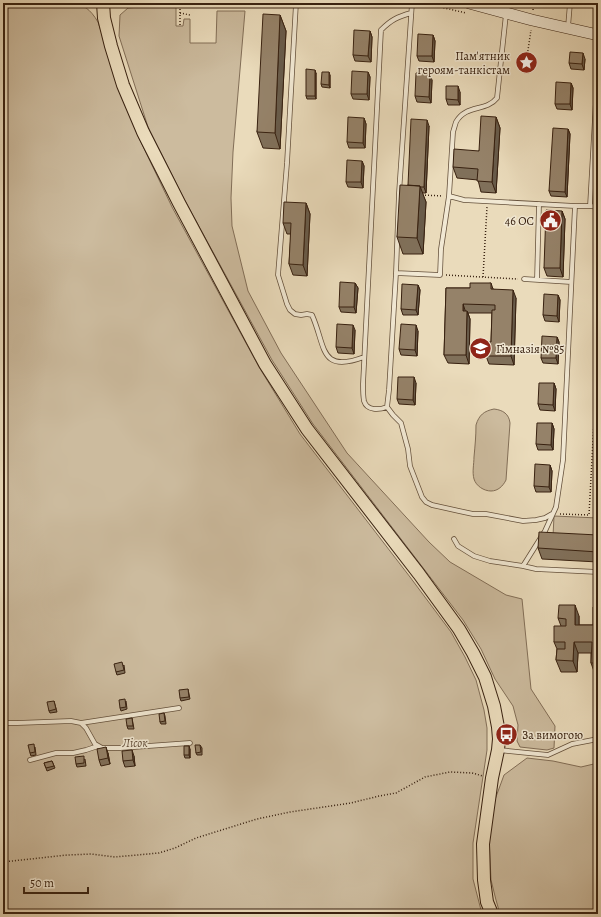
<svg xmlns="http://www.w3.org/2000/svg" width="601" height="917" viewBox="0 0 601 917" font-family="Alegreya,serif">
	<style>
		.green { fill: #ccbb9e; stroke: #826e57 }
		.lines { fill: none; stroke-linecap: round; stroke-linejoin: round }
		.lane-casing { stroke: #64503b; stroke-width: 5.5 }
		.secondary-casing { stroke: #382110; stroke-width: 12 }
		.primary-casing { stroke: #382110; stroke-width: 14 }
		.path { stroke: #382110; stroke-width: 1.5; stroke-dasharray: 1 2; stroke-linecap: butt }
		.lane { stroke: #f1e8d3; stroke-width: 4 }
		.secondary { stroke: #f1e8d3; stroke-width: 11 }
		.primary { stroke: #eadbbb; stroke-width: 12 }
		.wall { fill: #80705a; stroke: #382110 }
		.shaded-wall { fill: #685b4a; stroke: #382110 }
		.building { fill: #958269; stroke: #382110 }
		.labels { text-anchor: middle; stroke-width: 3; stroke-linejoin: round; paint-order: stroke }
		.poi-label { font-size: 12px; fill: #382110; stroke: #f1e8d3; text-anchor: end }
		.park-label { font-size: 12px; font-style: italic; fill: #5d4834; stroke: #f1e8d3 }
	</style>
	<rect width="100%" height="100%" fill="#eadbbb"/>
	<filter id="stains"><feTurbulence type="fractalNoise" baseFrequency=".005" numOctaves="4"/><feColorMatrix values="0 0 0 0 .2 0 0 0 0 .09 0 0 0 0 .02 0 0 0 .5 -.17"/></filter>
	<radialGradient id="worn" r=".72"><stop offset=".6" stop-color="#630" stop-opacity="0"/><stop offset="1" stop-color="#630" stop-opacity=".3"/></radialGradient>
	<path class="green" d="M69,3C84,4 90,9 98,22L120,88L138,136L172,207L259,367L300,434L410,577L451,632L465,657L476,680L484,710L487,728V750L473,843V879L482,914H3V8Z
		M176,4V26H183L184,19H190V43H216L217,11H245L233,152L231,198L232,226L248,291L281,353L347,453L429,542L450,562L506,595L522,599L531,689L555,726L554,748L547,750L520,747L517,741L518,725L513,706L495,679L481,649L463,620L313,424L272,360L184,199L148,127L119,36L120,15L128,8Z
		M494,409C503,410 509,414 510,423L506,480C503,486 498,491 491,491C484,491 476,486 474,479C472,472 474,464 474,457C475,446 476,436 476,425C479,415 484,411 494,409Z
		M554,516L598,518V538L553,536Z
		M527,758L553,761L581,767L598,763V914H500L496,900L491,880L489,835L493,805L504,775Z"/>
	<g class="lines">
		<defs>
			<path id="lane" d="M296,3L287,163L278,275L287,304L290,310L295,314L301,315L307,314L312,315C326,346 319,374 364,357
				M412,3L399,193L396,273L389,390L387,407L393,415L401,423L408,449L410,466L422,497L426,502L432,505L459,511L473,514H486L523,521L536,520L545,518L552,514
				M568,27L570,3
				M449,196L453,132C454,129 455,125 456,122C466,104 486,112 497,98L506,14
				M590,206L598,207
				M396,273L440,275L441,249L449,196L464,200L575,206
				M524,279L571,282
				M537,280L539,204
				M387,407C379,410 367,411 364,401C363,396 363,389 363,384L381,30C391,20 397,17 411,13
				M454,539L458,546L474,556L490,561L523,566L536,569L598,572
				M523,566L545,531L556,507L563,460L575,206H590L598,65
				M3,723H17L71,721L81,723L86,728L95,744L102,748H120L190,743
				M81,723L179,708
				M499,750L548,755L572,744L598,739
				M30,760L56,753H73L86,750L98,746"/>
			<path id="secondary" d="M469,3L532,20L598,35"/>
			<path id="primary" d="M3,3H4
				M103,3L104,18L111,46L123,85L143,132L179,203L265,364L307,429L419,574L459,629L473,653L485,677L494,706L498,727L499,739L498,750L492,778L483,844L484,880L487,902L492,914"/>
		</defs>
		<use href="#lane" class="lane-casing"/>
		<use href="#secondary" class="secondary-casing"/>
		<use href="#primary" class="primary-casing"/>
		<path class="path" d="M423,3L466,13
			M533,10L534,3
			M180,13L190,15
			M180,25V3
			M527,57L531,30
			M422,195L443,196
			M446,275L518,279
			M483,277L487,207
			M560,514L589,515L598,347
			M3,862L67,855L91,854L115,857L159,853L175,848L196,838L257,819L290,812L351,803L379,796L396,793L425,777L450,772L472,773L483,776"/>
		<use href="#lane" class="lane"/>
		<use href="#secondary" class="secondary"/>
		<use href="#primary" class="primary"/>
	</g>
	<path class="wall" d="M233,3H242V6H234Z
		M280,15L286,31L280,149L263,148L257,132Z
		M370,31L372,37L371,62L355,61L353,55Z
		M433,35L435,41L434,62L419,61L417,56Z
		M585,59L584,70L571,69L569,63Z
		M368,72L370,77L369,100L353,99L351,94Z
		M316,73V99H307L306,96Z
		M330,75V88L322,87L321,84Z
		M432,80L431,103L417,102L415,96Z
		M571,83L573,88L572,110L557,109L555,104Z
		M460,92V105H448L446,99Z
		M496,117L500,128L496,193L481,192L478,180L457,178L453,167L479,151Z
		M364,118L366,124L365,148H349L347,142Z
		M429,126L426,193H422L426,202L423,254H403L397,237L408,185Z
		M568,129L570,134L567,197L551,196L549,191Z
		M362,161L364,166L363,188L348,187L346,182Z
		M306,203L310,214L307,276L293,275L289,264L291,234H287L283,223Z
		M562,211L565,219L563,277L547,276L544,268Z
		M355,283L358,288L356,313L341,312L339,307Z
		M491,283L493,289L516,298L514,365L489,364L486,356L491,342L492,313H468L470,319L469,364L448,363L444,355L446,288H470Z
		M418,285L420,290L418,315H403L401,309Z
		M558,295L560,300L559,322L545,321L543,315Z
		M355,330L354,354L338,353L336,347Z
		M418,331L417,356L401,355L399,349Z
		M557,337L559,342L558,364L543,363L541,358Z
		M416,383L415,405L399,404L397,399Z
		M554,383L556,389L555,411L540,410L538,404Z
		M552,423L554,429L553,450H538L536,444Z
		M550,465L552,471L551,492H536L534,486Z
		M598,535V562L542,559L538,548Z
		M598,607V674H595L591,663V653H578L577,672H561L556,660L557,649L554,642L561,626L558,618L579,616V625H593Z
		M124,665L125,673L117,675L116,672Z
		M188,689L190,699L181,701L180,698Z
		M54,701L57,712L50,713L49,711Z
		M126,701L127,709L121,711L120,708Z
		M164,713L165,716L166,724H161L160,722Z
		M132,718L134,729H128L127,726Z
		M3,727H6L7,730V737H3Z
		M200,745L202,748V755H197L196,753Z
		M35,747L36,755L31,756L30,753Z
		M190,749V758H185L184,755Z
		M108,753L110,764L101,766L99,760Z
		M134,756L135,766L125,767L123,761Z
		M85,759L86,766L77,767L76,764Z
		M52,761L55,768L47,771L44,763Z"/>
	<path class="shaded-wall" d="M280,15L286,31L280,149L275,133Z
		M370,31L372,37L371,62L368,56Z
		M433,35L435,41L434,62L432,56Z
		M583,53L585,59L584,70L582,64Z
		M315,70L316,73V99L315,96Z
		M329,72L330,75V88L329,85Z
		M368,72L370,77L369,100L367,94Z
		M430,74L432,80L431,103L429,97Z
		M571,83L573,88L572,110L570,104Z
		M458,86L460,92V105L458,100Z
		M496,117L500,128L496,193L492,182Z
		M364,118L366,124L365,148L363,143Z
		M427,120L429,126L426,193L424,187Z
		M568,129L570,134L567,197L565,192Z
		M362,161L364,166L363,188L361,182Z
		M420,186L426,202L423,254L417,238Z
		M306,203L310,214L307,276L303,265Z
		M562,211L565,219L563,277L560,268Z
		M355,283L358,288L356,313L354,307Z
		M418,285L420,290L418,315L416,310Z
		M513,290L516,298L514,365L511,356Z
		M558,295L560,300L559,322L557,316Z
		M463,304L466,313L463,311Z
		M467,311L470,319L469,364L466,355Z
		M353,325L355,330L354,354L352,348Z
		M416,325L418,331L417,356L415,350Z
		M557,337L559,342L558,364L556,358Z
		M414,377L416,383L415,405L413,400Z
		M554,383L556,389L555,411L553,405Z
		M552,423L554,429L553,450L551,445Z
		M550,465L552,471L551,492L549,487Z
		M575,605L579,616V636L575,625Z
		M574,642L578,653L577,672L573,661Z
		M189,746L190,749V758L189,755Z
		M106,747L108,753L110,764L108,758Z
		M132,750L134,756L135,766L133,760Z"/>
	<path class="building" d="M263,14L280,15L275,133L257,132Z
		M354,30L370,31L368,56L353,55Z
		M418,34L433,35L432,56H417Z
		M570,52L583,53L582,64L569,63Z
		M306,69L315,70V96H306Z
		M352,71L368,72L367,94H351Z
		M322,72H329V85L321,84Z
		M416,73L430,74L429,97L415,96Z
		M556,82L571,83L570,104H555Z
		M446,86H458V100L446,99Z
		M481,116L496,117L492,182L477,181L478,169L453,167L454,149L479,151Z
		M348,117L364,118L363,143L347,142Z
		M411,119L427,120L424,187H420V186L408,185Z
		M553,128L568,129L565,192L549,191Z
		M347,160L362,161L361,182H346Z
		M400,185L420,186L417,238L397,237Z
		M284,202L306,203L303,265L289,264L291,223H283Z
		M546,210L562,211L560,268H544Z
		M340,282L355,283L354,307H339Z
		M470,283H491V289L513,290L511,356H486V342H491L492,310H495V305L463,304V311H467L466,355H444L446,288H470Z
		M402,284L418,285L416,310L401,309Z
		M544,294L558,295L557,316L543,315Z
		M337,324L353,325L352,348L336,347Z
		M401,324L416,325L415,350L399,349Z
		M542,336L557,337L556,358H541Z
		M398,377H414L413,400L397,399Z
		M539,383H554L553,405L538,404Z
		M537,423H552L551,445L536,444Z
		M535,464L550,465L549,487L534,486Z
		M598,469V488H597Z
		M539,532L598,535V552L538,548Z
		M559,605H575V625H593V607H598V663H591L592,642H574L573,661L556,660L557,649H565V642H554V626H566V619L558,618Z
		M122,662L124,670L116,672L114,664Z
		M188,689L189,697L180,698L179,690Z
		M125,699L126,707L120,708L119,700Z
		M54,701L56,709L49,711L47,702Z
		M164,713L165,721L160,722L159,714Z
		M132,718L133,726H127L126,719Z
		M3,727H6V734H3Z
		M34,744L35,752L30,753L28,745Z
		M195,745H200L201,752L196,753Z
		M184,746H189V755H184Z
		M106,747L108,758L99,760L97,749Z
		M132,750L133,760L123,761L122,751Z
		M84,756V763L76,764L75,757Z
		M52,761L54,766L46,768L44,763Z"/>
	<defs>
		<symbol id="sight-disc" viewBox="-11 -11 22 22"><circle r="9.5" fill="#8f2418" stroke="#f1e8d3"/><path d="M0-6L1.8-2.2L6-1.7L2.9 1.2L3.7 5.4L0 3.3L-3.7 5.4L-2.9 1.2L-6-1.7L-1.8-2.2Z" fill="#fff"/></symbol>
		<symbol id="civic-disc" viewBox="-11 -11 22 22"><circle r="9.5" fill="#8f2418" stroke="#f1e8d3"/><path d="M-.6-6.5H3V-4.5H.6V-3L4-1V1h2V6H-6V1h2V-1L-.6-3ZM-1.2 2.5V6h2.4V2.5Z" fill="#fff"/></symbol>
		<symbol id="school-disc" viewBox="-11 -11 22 22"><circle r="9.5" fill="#8f2418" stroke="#f1e8d3"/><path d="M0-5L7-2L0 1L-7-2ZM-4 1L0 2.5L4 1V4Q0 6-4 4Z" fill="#fff"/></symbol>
		<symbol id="bus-disc" viewBox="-11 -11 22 22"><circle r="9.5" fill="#8f2418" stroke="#f1e8d3"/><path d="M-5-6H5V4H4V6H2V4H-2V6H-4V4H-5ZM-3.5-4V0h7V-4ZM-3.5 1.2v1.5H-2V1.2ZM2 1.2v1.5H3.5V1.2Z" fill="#fff"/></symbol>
	</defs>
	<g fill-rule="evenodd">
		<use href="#sight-disc" x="514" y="50" width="25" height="25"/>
		<use href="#civic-disc" x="538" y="208" width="25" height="25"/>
		<use href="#school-disc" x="468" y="336" width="25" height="25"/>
		<use href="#bus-disc" x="494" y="722" width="25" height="25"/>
	</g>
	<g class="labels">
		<g class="poi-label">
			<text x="510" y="60">Пам'ятник<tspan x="510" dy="14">героям-танкістам</tspan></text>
			<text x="534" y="225">46 ОС</text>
			<text x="496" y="353" text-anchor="start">Гімназія №85</text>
			<text x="522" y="739" text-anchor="start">За вимогою</text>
		</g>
		<g class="park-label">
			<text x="135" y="747">Лісок</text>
		</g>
	</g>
	<rect width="601" height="917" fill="none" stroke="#eadbbb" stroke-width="16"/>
	<rect x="4" y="4" width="593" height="909" fill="none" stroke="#382110" stroke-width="2"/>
	<rect x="8" y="8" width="585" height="901" fill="none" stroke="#382110"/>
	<path d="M24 887v6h64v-6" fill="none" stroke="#382110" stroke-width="2"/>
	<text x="30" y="887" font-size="12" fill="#382110" stroke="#f1e8d3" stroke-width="3" paint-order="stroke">50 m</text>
	<rect width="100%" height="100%" filter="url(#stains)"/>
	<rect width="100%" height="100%" fill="url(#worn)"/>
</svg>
